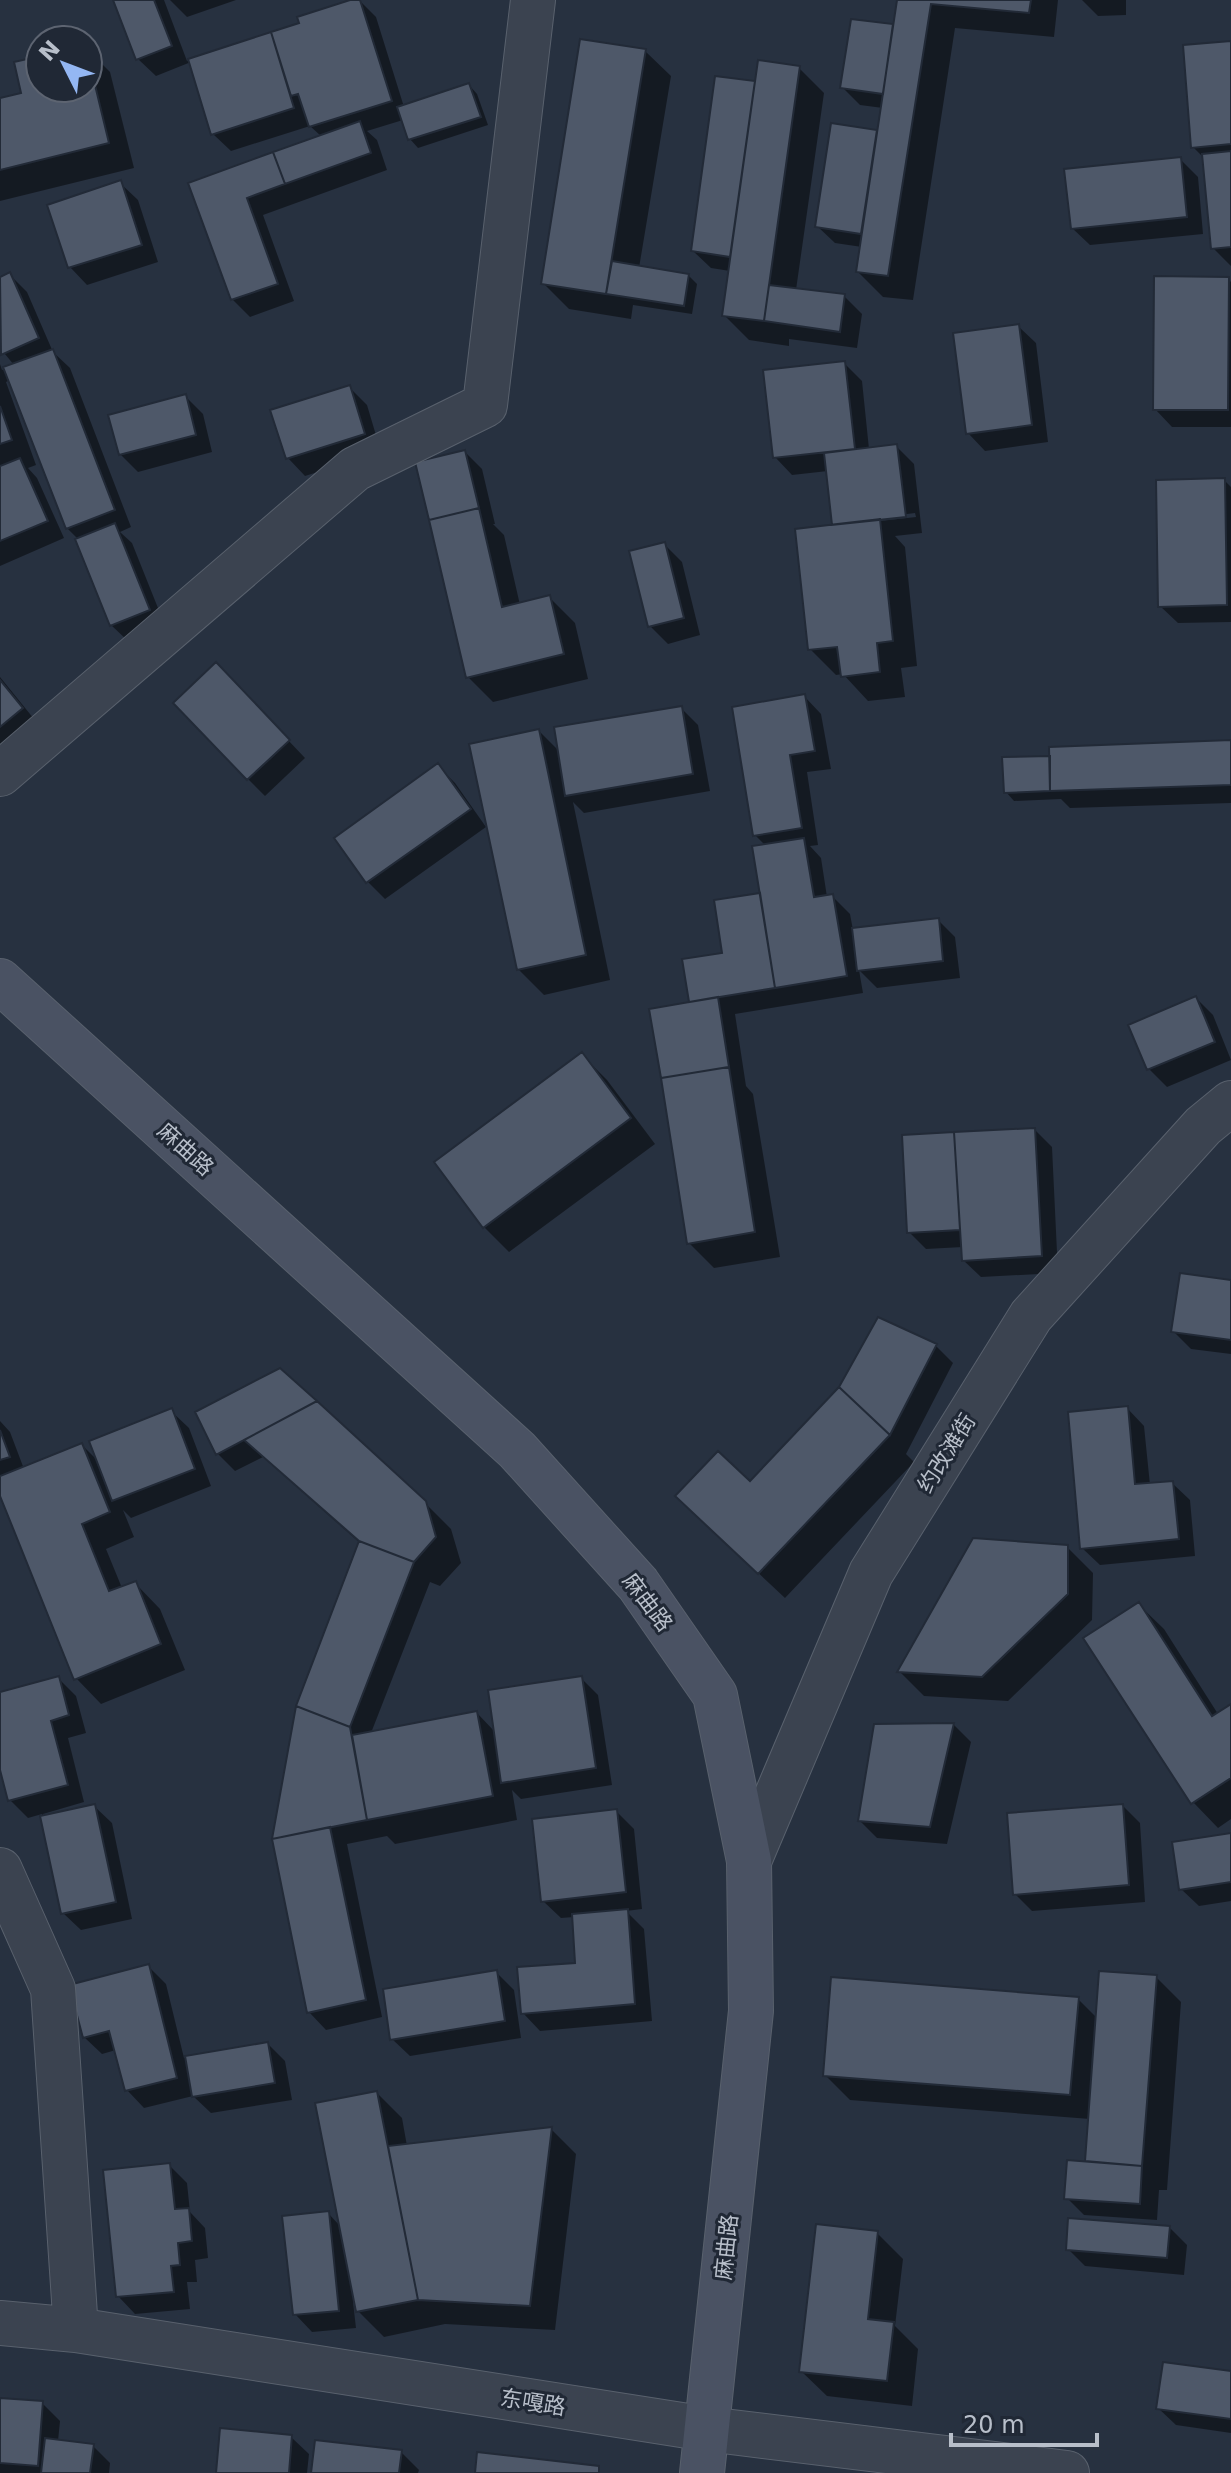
<svg xmlns="http://www.w3.org/2000/svg" width="1231" height="2473" viewBox="0 0 1231 2473" font-family="'DejaVu Sans','Noto Sans SC',sans-serif">
	<style>
		.shadow { fill: #0007; fill-rule: evenodd }
		.building { fill: #4e5869; stroke: #222a37; stroke-width: 2 }
		.lines { fill: none; stroke-linecap: round; stroke-linejoin: round }
		.minor-casing { stroke: #59616d; stroke-width: 46 }
		.tertiary-casing { stroke: #59616d; stroke-width: 46 }
		.secondary-casing { stroke: #59616d; stroke-width: 46 }
		.minor { stroke: #3b4350; stroke-width: 44 }
		.tertiary { stroke: #3b4350; stroke-width: 44 }
		.secondary { stroke: #4a5263; stroke-width: 44 }
		.labels { text-anchor: middle; stroke-width: 6; stroke-linejoin: round; paint-order: stroke }
		.street-label { font-size: 22px; fill: #b8bfca; stroke: #202835 }
	</style>
	<rect width="100%" height="100%" fill="#273140"/>
	<path class="shadow" d="M115,0H164L187,61L302,25L359,0L376,17L404,107L469,85L477,94L488,125L418,148L410,139L403,120L367,131L377,140L387,170L263,215L294,301L250,317L232,299L191,184L322,137L310,126L231,151L213,134L191,62L156,76L138,59Z
		M170,0H236L187,17Z
		M899,0H1058L1054,37L955,28L913,300L883,297L858,272L862,247L835,243L817,226L876,131L879,134L883,108L860,105L842,87L853,21L895,27Z
		M1082,0H1126V15L1098,16Z
		M1231,43V266L1213,248L1204,158L1193,147Z
		M88,50L110,72L134,168L0,201V100L24,94L40,58V88H88Z
		M645,51L671,76L639,268L689,276L697,284L692,314L633,305L631,319L569,309L543,283Z
		M799,68L824,93L796,290L844,296L862,314L857,348L789,339V346L749,340L724,315L730,271L711,268L693,251L754,83L756,86Z
		M1180,159L1198,177L1203,234L1090,245L1072,228Z
		M120,183L138,200L158,262L87,285L70,267Z
		M10,275L27,292L53,352L70,368L131,527L120,532L132,543L166,628L129,642L111,625L77,538L67,528L10,380L6,382L36,465L28,468L37,478L64,538L0,566V364L2,370L14,365L0,348V279Z
		M1228,279L1231,282V427H1172L1155,409Z
		M1018,326L1036,343L1048,442L985,451L968,433Z
		M844,363L862,381L869,449L896,446L914,464L922,533L895,536L905,547L917,666L901,668L905,697L868,701L843,674L836,675L810,649L836,526L828,471L792,475L775,457ZM915,513L916,517L880,521L876,518Z
		M349,387L367,405L381,452L305,476L288,458Z
		M185,396L203,414L212,452L138,472L120,454Z
		M465,452L482,469L495,524H493L504,535L520,605L549,597L575,623L588,679L493,702L468,677Z
		M1224,480L1231,487V622L1178,623L1160,606Z
		M664,544L682,562L700,635L668,644L650,626Z
		M0,677L47,735L0,773Z
		M233,682L305,758L265,796L248,779Z
		M804,696L821,714L831,769L807,772L818,845L810,846L821,858L827,897L832,896L850,914L853,930L938,920L955,937L960,978L877,988L859,970L863,993L735,1014L746,1086L753,1094L780,1257L714,1268L689,1243L692,1004L684,961L725,954L762,894L766,846L755,835Z
		M681,708L698,725L710,791L584,813L573,802L610,980L544,995L518,969L539,731L560,752Z
		M1231,742V803L1070,808L1061,799L1014,801L1006,792L1051,757Z
		M438,766L455,783L486,827L385,899L368,882L337,838Z
		M1196,998L1213,1015L1231,1060L1167,1087L1149,1069Z
		M582,1055L607,1080L655,1144L509,1252L484,1227Z
		M1035,1130L1052,1147L1058,1273L981,1277L963,1260V1247L926,1249L909,1232L904,1137Z
		M1231,1282V1354L1191,1349L1173,1331Z
		M936,1346L953,1363L906,1454L914,1462L785,1598L703,1521Z
		M1127,1408L1144,1426L1150,1485L1172,1483L1190,1500L1195,1556L1100,1565L1082,1548Z
		M171,1411L189,1428L211,1486L131,1518L123,1510L134,1537L106,1549L122,1588L135,1583L160,1609L185,1670L101,1704L76,1678L0,1491V1421L10,1432L24,1469L82,1445L99,1462Z
		M197,1413L425,1503L451,1529L461,1563L440,1586L430,1582L371,1733L477,1713L496,1733L581,1678L598,1695L612,1785L521,1799L512,1790L517,1820L395,1844L387,1836L347,1844L382,2017L326,2030L309,2012L360,1543L263,1457L235,1471L218,1454Z
		M1067,1547L1093,1573L1092,1620L1008,1701L924,1696L900,1672Z
		M1138,1604L1164,1629L1218,1714L1231,1706V1819L1218,1828L1193,1802Z
		M58,1678L76,1696L86,1733L68,1738L84,1802L43,1814L44,1817L94,1806L112,1823L132,1919L81,1930L63,1913L42,1814L28,1818L10,1800L0,1763V1694Z
		M954,1725L971,1742L947,1844L877,1838L860,1821Z
		M1123,1806L1140,1823L1145,1902L1032,1911L1015,1894Z
		M616,1811L634,1829L642,1909L626,1911L644,1929L652,2021L540,2031L523,2013L578,1965L574,1917L561,1918L543,1901Z
		M1231,1835V1901L1199,1906L1181,1889Z
		M148,1966L166,1984L184,2058L268,2044L285,2061L292,2100L211,2113L193,2096L144,2108L127,2090L116,2050L102,2054L84,2037Z
		M496,1972L514,1990L521,2038L410,2056L392,2039Z
		M1156,1977L1181,2002L1167,2190H1159L1157,2220L1084,2215L1067,2198L1090,2164L1087,2161L1090,2119L850,2100L825,2075L1078,1999L1097,2018Z
		M377,2093L402,2118L407,2146L551,2129L576,2154L555,2330L445,2324L384,2337L358,2311L356,2301L353,2302L356,2328L312,2332L295,2314L328,2213L341,2227Z
		M169,2165L187,2183L190,2212L205,2228L208,2258L195,2260L197,2282H187L190,2309L135,2314L118,2296Z
		M1170,2228L1187,2245L1184,2275L1085,2266L1068,2249Z
		M877,2233L903,2259L895,2326L918,2349L912,2406L827,2396L801,2371Z
		M1231,2373V2433L1176,2425L1158,2408Z
		M0,2400L42,2403L60,2421L58,2441L93,2446L110,2463L109,2473H0Z
		M291,2437L309,2454L307,2473H218Z
		M401,2452L419,2470L418,2473H313Z"/>
	<path class="building" d="M113,0H154L172,46L136,60Z
		M350,0H360L392,101L309,127L298,94L291,96L271,32L299,23L297,17Z
		M897,0H1031L1029,13L931,4L888,276L856,272Z
		M851,19L893,24L883,94L840,88Z
		M271,32L294,108L211,135L188,59Z
		M580,39L646,49L606,294L541,284Z
		M1231,41V144L1191,148L1183,45Z
		M40,56V88H88V56L109,143L0,170V98L21,93L14,62Z
		M758,60L800,66L764,321L722,316Z
		M715,76L755,81L730,257L691,251Z
		M469,83L481,117L408,140L397,107Z
		M360,121L371,153L285,184L273,152Z
		M831,123L877,130L861,234L815,227Z
		M1231,151V247L1211,249L1202,154Z
		M273,152L285,184L247,198L278,284L231,300L188,183Z
		M1181,157L1187,217L1071,229L1064,169Z
		M121,180L142,245L68,268L47,205Z
		M612,261L689,274L684,306L606,294Z
		M10,272L39,338L1,355L0,277Z
		M1154,276L1229,277L1228,410H1153Z
		M769,285L845,294L840,332L764,321Z
		M1019,324L1032,425L966,434L953,333Z
		M53,349L115,510L66,529L3,367Z
		M845,361L855,449L773,458L763,370Z
		M350,385L365,434L286,459L270,410Z
		M186,394L196,435L119,455L108,415Z
		M0,406L12,440L0,444Z
		M897,444L906,517L832,525L824,453Z
		M465,450L479,508L429,520L415,462Z
		M20,458L48,521L0,541V466Z
		M1225,478L1227,605L1158,607L1156,480Z
		M479,508L502,607L550,595L564,654L466,678L429,520Z
		M880,519L893,641L877,643L880,672L841,677L837,647L808,650L795,529Z
		M115,523L150,610L110,626L75,539Z
		M665,542L684,618L648,627L629,551Z
		M216,662L290,740L247,780L173,703Z
		M0,680L23,708L0,727Z
		M805,694L815,751L790,755L802,828L753,836L732,707Z
		M682,706L693,774L565,796L554,727Z
		M539,729L586,955L517,970L469,744Z
		M1231,740V785L1050,791L1049,747Z
		M1050,756V791L1004,793L1002,757Z
		M438,763L471,809L366,883L334,838Z
		M804,838L814,897L833,894L847,976L775,988L752,846Z
		M760,893L775,988L689,1002L682,959L722,953L714,900Z
		M939,918L943,961L857,971L852,928Z
		M1196,996L1215,1042L1147,1070L1128,1025Z
		M718,997L729,1067L661,1078L649,1009Z
		M582,1052L631,1118L483,1228L434,1162Z
		M729,1067L755,1232L687,1244L661,1078Z
		M1035,1128L1042,1256L962,1261L954,1132Z
		M954,1132L960,1230L907,1233L902,1135Z
		M1180,1273L1231,1280V1340L1171,1332Z
		M878,1317L937,1344L890,1435L839,1387Z
		M280,1368L317,1401L216,1455L195,1412Z
		M839,1387L890,1435L758,1574L675,1496L718,1451L750,1481Z
		M317,1401L426,1501L436,1537L414,1562L359,1541L244,1440Z
		M1128,1406L1135,1484L1173,1481L1179,1539L1080,1549L1068,1412Z
		M172,1408L195,1469L112,1501L89,1441Z
		M0,1430L10,1457L0,1460Z
		M82,1443L110,1512L82,1524L109,1591L136,1581L161,1644L74,1680L0,1496V1476Z
		M973,1538L1068,1545V1594L982,1677L897,1672Z
		M359,1541L414,1562L350,1727L296,1706Z
		M1139,1602L1212,1716L1231,1704V1778L1191,1804L1083,1638Z
		M59,1676L69,1715L51,1721L68,1785L8,1801L0,1770V1692Z
		M582,1676L596,1768L501,1783L488,1690Z
		M296,1706L350,1727L367,1820L272,1839Z
		M477,1711L493,1796L367,1820L352,1735Z
		M954,1723L930,1827L858,1821L874,1724Z
		M95,1804L116,1902L61,1914L40,1816Z
		M1123,1804L1129,1885L1013,1895L1007,1813Z
		M617,1809L626,1892L541,1902L532,1819Z
		M330,1827L366,2000L307,2013L272,1839Z
		M1231,1833V1882L1179,1890L1172,1842Z
		M628,1909L635,2004L521,2014L517,1967L575,1963L572,1914Z
		M149,1964L177,2078L125,2091L109,2031L83,2038L69,1985Z
		M497,1970L505,2021L390,2040L383,1989Z
		M1099,1971L1157,1975L1142,2166L1085,2161Z
		M831,1977L1079,1997L1070,2095L823,2076Z
		M268,2042L275,2083L192,2097L185,2056Z
		M377,2091L418,2300L356,2312L315,2103Z
		M552,2127L530,2306L418,2300L388,2146Z
		M1067,2160L1142,2166L1140,2204L1064,2199Z
		M170,2163L175,2209L189,2208L192,2241L178,2243L180,2265L171,2266L174,2292L116,2297L103,2170Z
		M329,2211L339,2311L293,2315L282,2216Z
		M1068,2218L1170,2226L1167,2258L1066,2250Z
		M816,2224L878,2231L868,2319L894,2322L887,2381L799,2372Z
		M1163,2362L1231,2371V2419L1156,2409Z
		M0,2398L43,2401L38,2466L0,2463Z
		M220,2428L292,2435L289,2473H216Z
		M45,2438L94,2444L90,2473H41Z
		M315,2440L402,2450L399,2473H311Z
		M477,2452L599,2466V2473H475Z"/>
	<g class="lines">
		<defs>
			<path id="minor" d="M0,774L355,469L485,405L533,0
				M749,1861L871,1573L1031,1316L1203,1126L1231,1103
				M0,1870L53,1989L76,2330
				M0,2323L76,2330L707,2429"/>
			<path id="tertiary" d="M707,2429L1067,2473"/>
			<path id="secondary" d="M0,981L517,1450L638,1584L715,1695L749,1861L751,2011L702,2473"/>
		</defs>
		<use href="#minor" class="minor-casing"/>
		<use href="#tertiary" class="tertiary-casing"/>
		<use href="#secondary" class="secondary-casing"/>
		<use href="#minor" class="minor"/>
		<use href="#tertiary" class="tertiary"/>
		<use href="#secondary" class="secondary"/>
	</g>
	<g class="labels">
		<g class="street-label">
			<text transform="translate(186 1149) rotate(42)" y="8">麻曲路</text>
			<text transform="translate(946 1453) rotate(-58)" y="8">约改滩街</text>
			<text transform="translate(648 1602) rotate(53)" y="8">麻曲路</text>
			<text transform="translate(726 2247) rotate(-84)" y="8">麻曲路</text>
			<text transform="translate(533 2402) rotate(9)" y="8">东嘎路</text>
		</g>
	</g>
	<g transform="translate(64 64) rotate(312)"><circle r="38" fill="#202835" stroke="#5d6471" stroke-width="2"/>
	<path d="M0-6L14 30L0 20L-14 30Z" fill="#94b7f3"/>
	<text y="-12" font-size="22" font-weight="bold" text-anchor="middle" fill="#b8bfca">N</text>
	</g>
	<path d="M951 2433v12h146v-12" fill="none" stroke="#b8bfca" stroke-width="4"/>
	<text x="963" y="2433" font-size="24" fill="#b8bfca" stroke="#202835" stroke-width="6" paint-order="stroke">20 m</text>
</svg>
